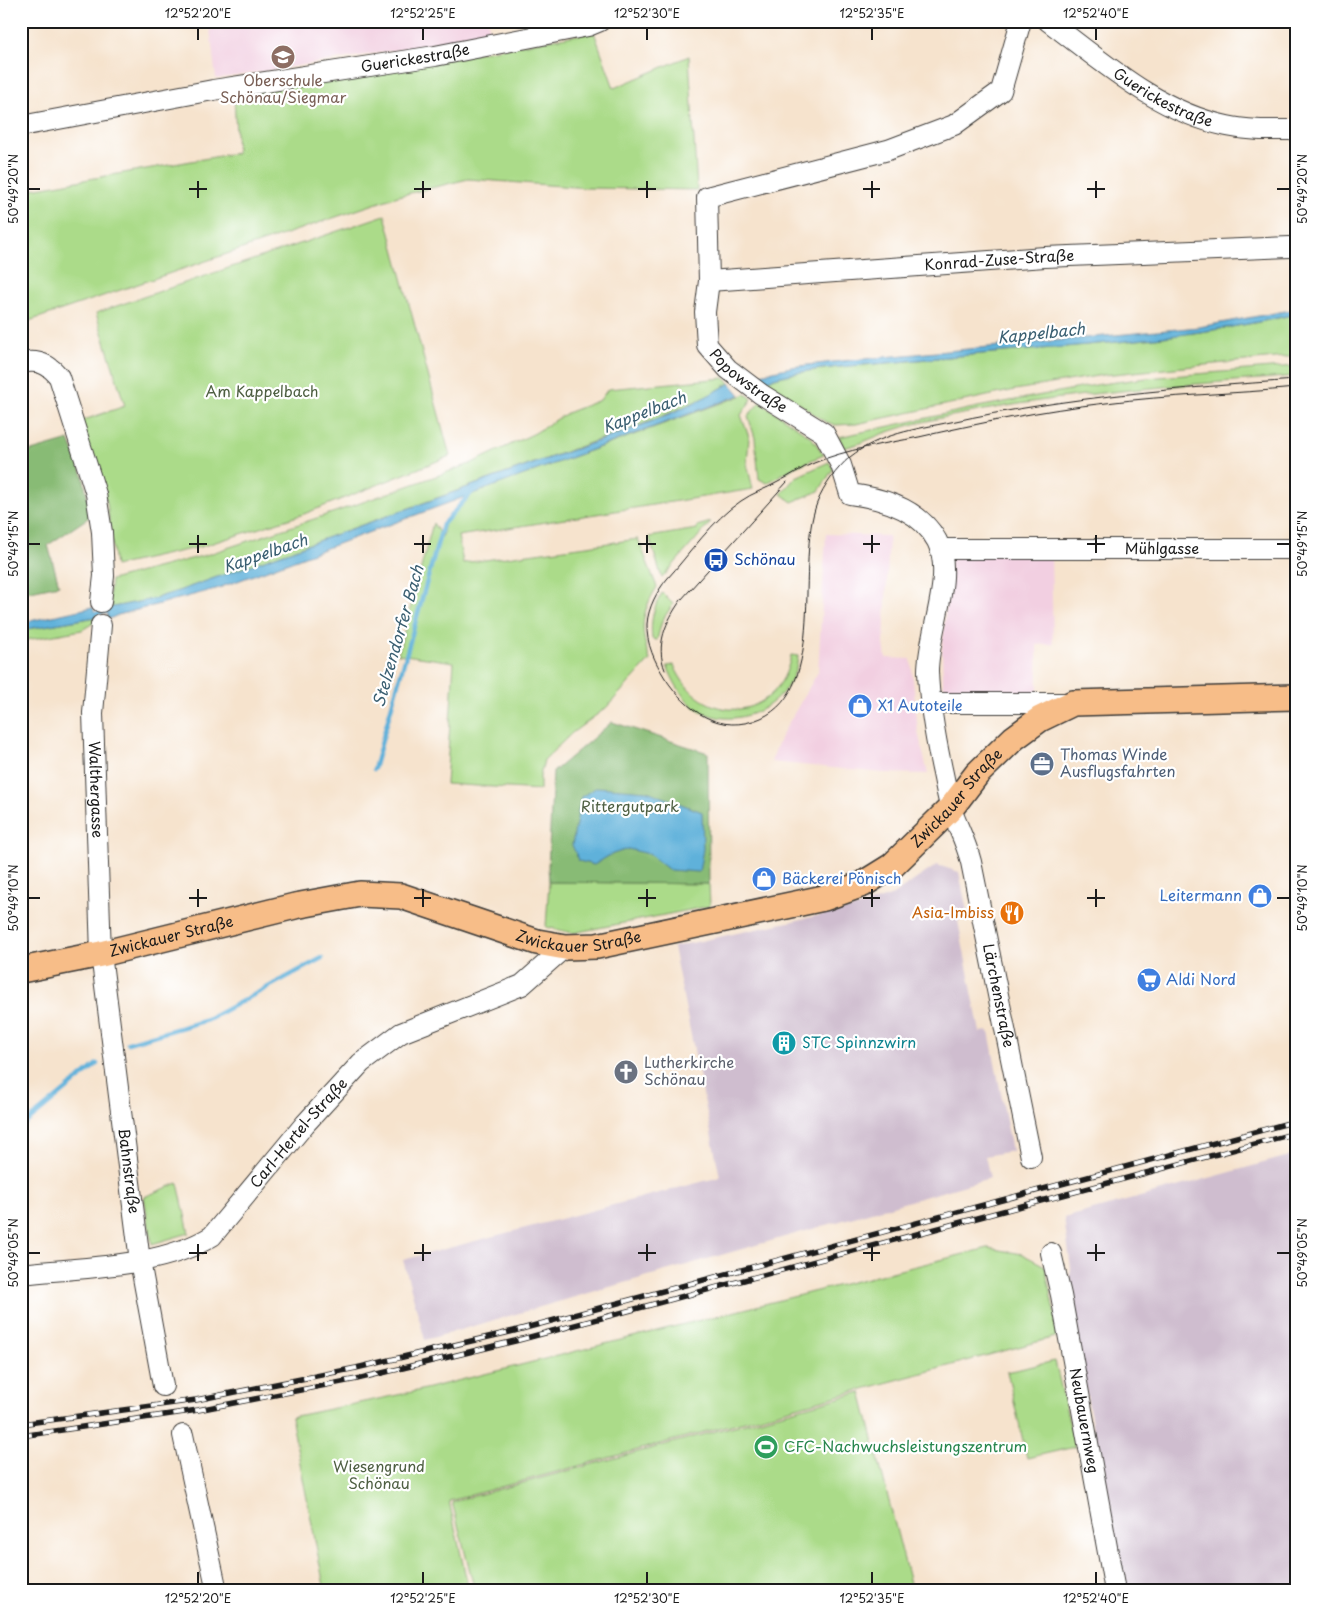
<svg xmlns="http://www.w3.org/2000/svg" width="1317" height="1612" viewBox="0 0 1317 1612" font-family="'Playpen Sans',sans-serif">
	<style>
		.built { fill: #f2cfe1 }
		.industrial { fill: #cfbdcf }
		.green { fill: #abdb89; stroke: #647c52 }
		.forest { fill: #88bb75; stroke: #526c48 }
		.water { fill: #5fb1da; stroke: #3e667b }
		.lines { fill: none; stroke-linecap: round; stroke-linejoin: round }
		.stream { stroke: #5fb1da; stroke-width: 4.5 }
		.minor-casing { stroke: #3d3a37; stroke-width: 22 }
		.major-casing { stroke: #3d3a37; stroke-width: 28 }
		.minor { stroke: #fff; stroke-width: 20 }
		.major { stroke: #f7bd88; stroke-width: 25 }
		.tram { stroke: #1c1c1c; stroke-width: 1 }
		.rail-casing { stroke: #1c1c1c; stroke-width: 5.5 }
		.rail { stroke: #fff; stroke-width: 4; stroke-dasharray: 11; stroke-linecap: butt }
		.ticks { fill: none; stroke: #1c1c1c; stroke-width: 2 }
		.labels { text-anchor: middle; stroke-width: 4.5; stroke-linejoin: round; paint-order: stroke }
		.street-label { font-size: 15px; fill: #1c1c1c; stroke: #fff }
		.education-label { font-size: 15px; fill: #785e54; stroke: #fff }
		.park-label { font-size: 15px; fill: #4e5f42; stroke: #fff }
		.transit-label { font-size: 15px; fill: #164399; stroke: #fff; text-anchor: start }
		.shop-label { font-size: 15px; fill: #366cbe; stroke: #fff; text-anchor: start }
		.service-label { font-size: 15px; fill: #4e5e75; stroke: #fff; text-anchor: start }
		.food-label { font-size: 15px; fill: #c56008; stroke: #fff; text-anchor: end }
		.culture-label { font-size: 15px; fill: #0d838f; stroke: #fff; text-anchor: start }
		.worship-label { font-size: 15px; fill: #5b616d; stroke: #fff; text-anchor: start }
		.leisure-label { font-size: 15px; fill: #27864d; stroke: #fff; text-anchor: start }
		.water-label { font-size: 16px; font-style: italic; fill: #3a5f71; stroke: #fff }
		.neatline { fill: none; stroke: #1c1c1c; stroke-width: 2 }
		.ticks-label { font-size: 12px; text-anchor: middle; fill: #1c1c1c }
	</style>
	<rect width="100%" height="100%" fill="#fff"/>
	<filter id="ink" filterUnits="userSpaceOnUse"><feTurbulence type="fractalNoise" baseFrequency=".02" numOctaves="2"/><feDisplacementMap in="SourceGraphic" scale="10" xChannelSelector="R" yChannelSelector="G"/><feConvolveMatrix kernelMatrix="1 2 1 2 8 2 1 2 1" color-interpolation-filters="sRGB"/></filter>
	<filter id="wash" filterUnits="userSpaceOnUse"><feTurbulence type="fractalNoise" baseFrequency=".0096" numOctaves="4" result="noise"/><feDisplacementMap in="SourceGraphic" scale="20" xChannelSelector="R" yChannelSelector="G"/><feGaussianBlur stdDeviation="1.12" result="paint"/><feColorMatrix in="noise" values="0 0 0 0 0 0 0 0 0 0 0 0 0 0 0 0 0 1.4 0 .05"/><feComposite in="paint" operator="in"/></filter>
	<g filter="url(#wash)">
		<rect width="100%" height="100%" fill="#f6e3cd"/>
		<path class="built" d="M209,21H488L490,35L216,79Z
			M826,534L889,536L884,643L886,658L911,659L918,732L928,774L884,773L771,762L781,736L818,672Z
			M951,553L1051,554L1053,644L1037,645L1038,698L951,697L943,684L942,649Z"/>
		<path class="industrial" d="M937,865L959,872L968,916L958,921L980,1032L989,1031L1012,1151L985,1156L990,1178L425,1340L403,1260L720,1177L673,947L858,907L893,895Z
			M1296,1154V1591H1123L1068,1293L1071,1268L1064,1218Z"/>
		<path class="green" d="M594,32L614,88L689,56L697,190L588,188L468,179L398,196L26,322L21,326V191L237,153L234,96Z
			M385,215L450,456L304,514L200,547L115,566L107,503L78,422L125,406L96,313Z
			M1296,314V356L1103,375L1015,390L856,424L835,425L824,421L800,404L768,388L762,382C803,367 863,366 908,361C1037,347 1169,344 1296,314Z
			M1296,366V376C1190,385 1084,391 979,411C951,416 921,421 894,430C877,435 862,444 844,448L839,437L978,407L1101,384L1147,378Z
			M724,378L730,383L708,396L651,421L181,590L153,599L108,608L111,580L206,555L335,512L470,464L535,433L567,413L600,400L608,389Z
			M746,394L752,399L741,415L749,437L747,464L753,489L458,536L463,563L638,539L657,587C640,614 640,631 650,660L606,708L572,733L544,760L540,776V790L446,784L454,662L398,654L433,523L442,537L445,523L474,493Z
			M760,402L811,437L824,455L795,467L767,483L759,479L755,438L748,416Z
			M829,462L833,469L819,491L792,502L781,494L796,477Z
			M711,522L662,578L649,537L697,529V526Z
			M662,593L673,604L662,621L657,640L652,639C650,622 653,608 662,593Z
			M96,617L95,622L82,630L21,641V630Z
			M791,655L798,656C795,704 732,738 692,705C680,695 673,680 667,666L674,665C700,728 779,723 791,655Z
			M549,882L709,884L710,906L573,933L546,927Z
			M178,1183L189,1233L152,1244L144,1197Z
			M988,1248L1022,1254L1045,1266L1059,1336L449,1501L469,1591H325L291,1417L417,1391Z
			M1055,1361L1075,1447L1027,1458L1007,1372Z
			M861,1392L912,1591H475L452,1502Z"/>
		<path class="forest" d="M69,440L83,475L91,516L48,545L59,585L21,593V454Z
			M612,722L708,753L709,884L549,882L548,867L553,772Z"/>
		<path class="water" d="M1296,309V314C1169,344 1037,347 908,361C863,366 803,367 762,382L756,375L791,367L842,361L1199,327Z
			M730,383L740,395L216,589L118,615L107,620L108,608L153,599L181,590C300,547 419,505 538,462C603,439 671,419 730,383Z
			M93,607L96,617L21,630V623Z
			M597,787L647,791L702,812L703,849L699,872L669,870L649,854L628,849L610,855L594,865L579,861L572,845L581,797Z"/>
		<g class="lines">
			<path class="stream" d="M92,614L113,610
				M374,769L443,524L472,492
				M128,1043L207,1020L322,958
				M21,1127L97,1064"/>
		</g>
	</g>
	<g filter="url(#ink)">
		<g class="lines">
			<defs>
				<g id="minor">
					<path id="s1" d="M1021,21L1001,91L954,125L888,150L707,197L709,281L705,312L707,345L728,369L761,394L824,433L841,465L850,494C882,498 920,509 937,541C955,576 928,632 928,671C929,704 935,736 942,769C945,782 947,796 951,809C958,828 966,842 971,862L1031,1157"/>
					<path id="s2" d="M1048,21C1103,62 1158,112 1227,126C1250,131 1273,130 1296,130"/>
					<path id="s3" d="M21,126L213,90L435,56L588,26L600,21"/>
					<path id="s4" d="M709,281L1045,257L1290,247"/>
					<path d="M21,363C38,359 49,364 59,377L96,494L102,532L104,576L101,602"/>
					<path id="s5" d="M940,549H1296"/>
					<path id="s6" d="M101,625L93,713L101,954L140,1261L163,1386"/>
					<path d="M930,703H1070"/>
					<path id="s7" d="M1051,1253L1061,1295L1115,1591"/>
					<path id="s8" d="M21,1274C81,1267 161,1268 212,1236L305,1124L361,1063L401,1033L522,985L565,947"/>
					<path d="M183,1435L217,1591"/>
				</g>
				<g id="major">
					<path id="s9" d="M21,970L101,954L295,906L360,894L401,896L537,942L565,947L597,946L824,898L863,884L892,866L951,808L977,774L1014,738L1040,719L1073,703L1296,697"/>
				</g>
			</defs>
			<use href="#minor" class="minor-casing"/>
			<use href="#major" class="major-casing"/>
			<use href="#minor" class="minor"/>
			<use href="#major" class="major"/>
			<path class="tram" d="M1296,380C1180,388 1065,397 951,422C916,429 879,434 850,457C836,469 824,486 817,503C794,563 829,688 761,718C720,736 687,711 665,678C655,662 646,644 647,624C648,608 657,591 667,579C690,554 712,520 741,501C752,493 766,489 778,482C790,476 801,468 814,463C847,449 884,444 919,437C980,423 1043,410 1106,403C1169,395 1233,394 1296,388
				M665,670C655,645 666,621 681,600L787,482"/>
			<defs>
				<path id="rail" d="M21,1424L196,1400L356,1368L514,1331L1296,1121
					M21,1436L198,1410L357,1379L515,1341L1296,1133"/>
			</defs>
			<use href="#rail" class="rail-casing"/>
			<use href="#rail" class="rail"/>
		</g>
	</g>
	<path class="ticks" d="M198,28V40M423,28V40M647,28V40M872,28V40M1096,28V40M198,181V198M423,181V198M647,181V198M872,181V198M1096,181V198M28,189H40M189,189H207M414,189H431M638,189H656M863,189H880M1087,189H1105M1277,189H1290M198,535V553M423,535V553M647,535V553M872,535V553M1096,535V553M28,544H40M189,544H207M414,544H431M638,544H656M863,544H880M1087,544H1105M1277,544H1290M198,889V907M423,889V907M647,889V907M872,889V907M1096,889V907M28,898H40M189,898H207M414,898H431M638,898H656M863,898H880M1087,898H1105M1277,898H1290M198,1244V1261M423,1244V1261M647,1244V1261M872,1244V1261M1096,1244V1261M28,1253H40M189,1253H207M414,1253H431M638,1253H656M863,1253H880M1087,1253H1105M1277,1253H1290M198,1572V1584M423,1572V1584M647,1572V1584M872,1572V1584M1096,1572V1584"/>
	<defs>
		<symbol id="school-disc" viewBox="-11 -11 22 22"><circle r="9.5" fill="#8d6e63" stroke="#fff"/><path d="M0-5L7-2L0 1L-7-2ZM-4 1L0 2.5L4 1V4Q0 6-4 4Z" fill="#fff"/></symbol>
		<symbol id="bus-disc" viewBox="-11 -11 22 22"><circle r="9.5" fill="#1a4fb4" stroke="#fff"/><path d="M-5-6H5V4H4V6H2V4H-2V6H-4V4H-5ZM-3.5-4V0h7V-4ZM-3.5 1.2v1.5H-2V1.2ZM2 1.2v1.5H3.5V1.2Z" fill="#fff"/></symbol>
		<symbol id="shop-disc" viewBox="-11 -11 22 22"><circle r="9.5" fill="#3f7fe0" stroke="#fff"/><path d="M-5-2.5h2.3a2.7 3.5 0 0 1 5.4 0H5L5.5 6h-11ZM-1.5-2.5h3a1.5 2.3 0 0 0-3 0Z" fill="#fff"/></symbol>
		<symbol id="office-disc" viewBox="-11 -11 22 22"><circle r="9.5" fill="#5c6f8a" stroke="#fff"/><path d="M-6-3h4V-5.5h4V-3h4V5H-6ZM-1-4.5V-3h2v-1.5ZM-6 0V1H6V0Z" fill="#fff"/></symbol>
		<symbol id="restaurant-disc" viewBox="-11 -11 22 22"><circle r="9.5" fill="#e8710a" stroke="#fff"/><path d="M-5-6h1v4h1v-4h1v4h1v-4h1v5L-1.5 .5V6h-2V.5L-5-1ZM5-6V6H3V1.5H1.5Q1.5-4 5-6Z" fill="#fff"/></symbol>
		<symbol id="supermarket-disc" viewBox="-11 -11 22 22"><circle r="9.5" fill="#3f7fe0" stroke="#fff"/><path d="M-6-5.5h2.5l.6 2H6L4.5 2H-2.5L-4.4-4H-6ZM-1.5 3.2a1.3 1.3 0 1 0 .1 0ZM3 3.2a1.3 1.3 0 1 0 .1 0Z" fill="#fff"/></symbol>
		<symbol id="building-disc" viewBox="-11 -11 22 22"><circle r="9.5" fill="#0f9aa8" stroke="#fff"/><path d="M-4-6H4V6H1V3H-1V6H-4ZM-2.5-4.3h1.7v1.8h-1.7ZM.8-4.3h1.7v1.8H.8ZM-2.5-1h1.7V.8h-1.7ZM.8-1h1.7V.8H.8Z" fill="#fff"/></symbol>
		<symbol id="church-disc" viewBox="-11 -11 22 22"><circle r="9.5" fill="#6b7280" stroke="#fff"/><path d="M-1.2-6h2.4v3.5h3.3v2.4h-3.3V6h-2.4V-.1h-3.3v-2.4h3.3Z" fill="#fff"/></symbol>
		<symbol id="stadium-disc" viewBox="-11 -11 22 22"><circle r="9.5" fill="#2e9e5b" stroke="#fff"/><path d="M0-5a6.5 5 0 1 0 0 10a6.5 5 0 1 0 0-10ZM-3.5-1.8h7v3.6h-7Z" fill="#fff"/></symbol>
	</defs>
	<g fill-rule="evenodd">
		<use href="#school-disc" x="269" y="43" width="28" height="28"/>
		<use href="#bus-disc" x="702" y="546" width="28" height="28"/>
		<use href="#shop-disc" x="846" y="692" width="28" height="28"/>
		<use href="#office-disc" x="1028" y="750" width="28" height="28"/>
		<use href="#shop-disc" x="750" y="865" width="28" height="28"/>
		<use href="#shop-disc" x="1246" y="882" width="28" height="28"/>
		<use href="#restaurant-disc" x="998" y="899" width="28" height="28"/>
		<use href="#supermarket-disc" x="1135" y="966" width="28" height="28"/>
		<use href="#building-disc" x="770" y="1029" width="28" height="28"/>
		<use href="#church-disc" x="612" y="1058" width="28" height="28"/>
		<use href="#stadium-disc" x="752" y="1433" width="28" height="28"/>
	</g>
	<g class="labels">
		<g class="street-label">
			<text dy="5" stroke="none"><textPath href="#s3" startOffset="400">Guerickestraße</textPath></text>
			<text dy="5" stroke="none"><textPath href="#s2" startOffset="139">Guerickestraße</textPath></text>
			<text dy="5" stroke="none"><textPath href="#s4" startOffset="291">Konrad-Zuse-Straße</textPath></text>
			<text dy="5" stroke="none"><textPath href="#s1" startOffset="592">Popowstraße</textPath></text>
			<text dy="5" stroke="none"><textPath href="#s5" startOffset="222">Mühlgasse</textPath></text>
			<text dy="5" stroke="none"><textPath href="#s6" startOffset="165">Walthergasse</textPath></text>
			<text dy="5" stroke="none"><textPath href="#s9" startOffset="994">Zwickauer Straße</textPath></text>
			<text dy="5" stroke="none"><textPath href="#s9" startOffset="574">Zwickauer Straße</textPath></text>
			<text dy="5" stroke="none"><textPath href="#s9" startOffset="154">Zwickauer Straße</textPath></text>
			<text dy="5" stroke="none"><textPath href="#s1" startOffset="1319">Lärchenstraße</textPath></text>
			<text dy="5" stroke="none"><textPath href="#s8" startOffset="331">Carl-Hertel-Straße</textPath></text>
			<text dy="5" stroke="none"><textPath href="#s6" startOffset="548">Bahnstraße</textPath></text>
			<text dy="5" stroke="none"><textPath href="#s7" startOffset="171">Neubauernweg</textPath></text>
		</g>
		<g class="education-label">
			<text x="283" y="86">Oberschule<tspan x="283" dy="17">Schönau/Siegmar</tspan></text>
		</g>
		<g class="park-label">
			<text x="262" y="397">Am Kappelbach</text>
			<text x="630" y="812">Rittergutpark</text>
			<text x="379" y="1472">Wiesengrund<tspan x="379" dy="17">Schönau</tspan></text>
		</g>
		<g class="transit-label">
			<text x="734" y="565">Schönau</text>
		</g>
		<g class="shop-label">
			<text x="878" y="711">X1 Autoteile</text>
			<text x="782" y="884">Bäckerei Pönisch</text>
			<text x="1242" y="901" text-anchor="end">Leitermann</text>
			<text x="1166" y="985">Aldi Nord</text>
		</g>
		<g class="service-label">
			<text x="1060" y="760">Thomas Winde<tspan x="1060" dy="17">Ausflugsfahrten</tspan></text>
		</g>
		<g class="food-label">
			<text x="994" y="918">Asia-Imbiss</text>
		</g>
		<g class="culture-label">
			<text x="802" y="1048">STC Spinnzwirn</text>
		</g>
		<g class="worship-label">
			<text x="644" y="1068">Lutherkirche<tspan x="644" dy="17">Schönau</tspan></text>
		</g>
		<g class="leisure-label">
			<text x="784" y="1452">CFC-Nachwuchsleistungszentrum</text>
		</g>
		<g class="water-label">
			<text transform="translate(1041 333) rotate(-6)" y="6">Kappelbach</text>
			<text transform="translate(644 412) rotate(-21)" y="6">Kappelbach</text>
			<text transform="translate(265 553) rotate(-19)" y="6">Kappelbach</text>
			<text transform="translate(398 636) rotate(-74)" y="6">Stelzendorfer Bach</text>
		</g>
	</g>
	<rect width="1317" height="1612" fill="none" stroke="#fff" stroke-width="55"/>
	<rect x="28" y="28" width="1262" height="1556" class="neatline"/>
	<g class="ticks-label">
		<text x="198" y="18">12°52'20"E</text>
		<text x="423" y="18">12°52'25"E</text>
		<text x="647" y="18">12°52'30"E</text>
		<text x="872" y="18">12°52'35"E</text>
		<text x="1096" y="18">12°52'40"E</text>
		<text transform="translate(14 189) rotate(-90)" y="4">50°49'20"N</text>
		<text transform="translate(1303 189) rotate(-90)" y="4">50°49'20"N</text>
		<text transform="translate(14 544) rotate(-90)" y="4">50°49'15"N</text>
		<text transform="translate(1303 544) rotate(-90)" y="4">50°49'15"N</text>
		<text transform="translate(14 898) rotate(-90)" y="4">50°49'10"N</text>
		<text transform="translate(1303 898) rotate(-90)" y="4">50°49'10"N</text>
		<text transform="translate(14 1253) rotate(-90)" y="4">50°49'05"N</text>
		<text transform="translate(1303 1253) rotate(-90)" y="4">50°49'05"N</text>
		<text x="198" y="1603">12°52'20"E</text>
		<text x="423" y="1603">12°52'25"E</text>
		<text x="647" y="1603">12°52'30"E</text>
		<text x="872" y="1603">12°52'35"E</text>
		<text x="1096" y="1603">12°52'40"E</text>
	</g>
</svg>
